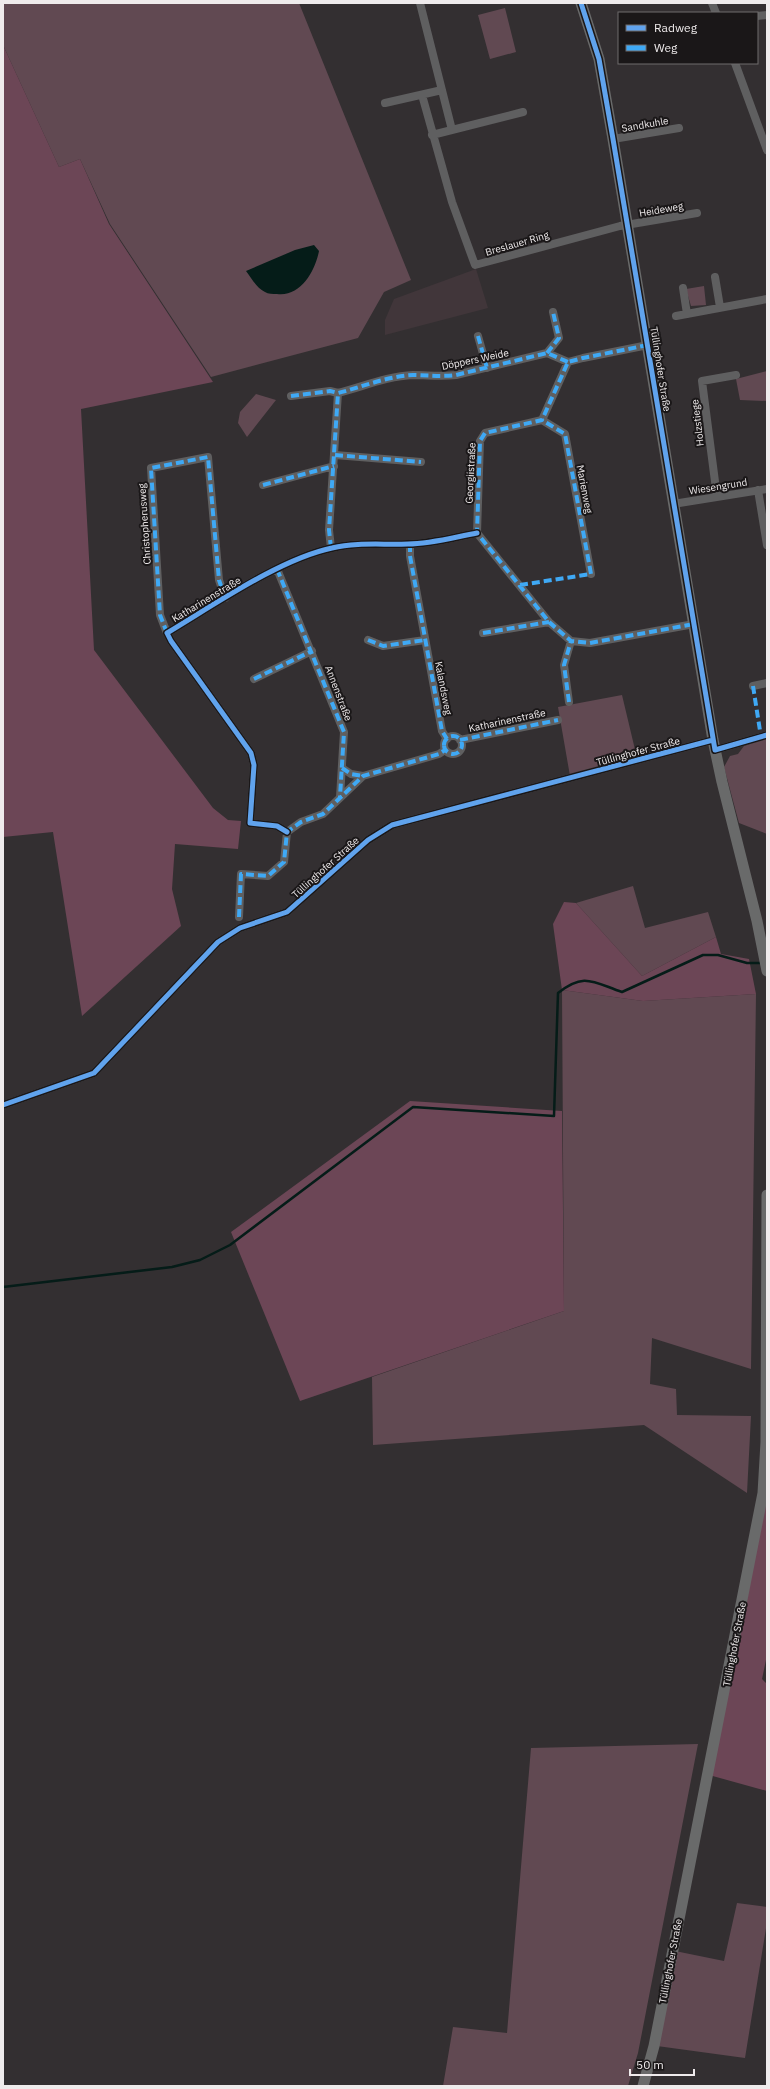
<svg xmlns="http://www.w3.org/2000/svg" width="770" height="2089" viewBox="0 0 770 2089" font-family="'IBM Plex Sans',sans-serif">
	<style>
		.built { fill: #41363a }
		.green { fill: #614952 }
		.forest { fill: #6c4656 }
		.water { fill: #051c18 }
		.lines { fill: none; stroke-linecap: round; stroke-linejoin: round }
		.stream { stroke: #051c18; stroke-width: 2.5 }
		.street { stroke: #5f5f60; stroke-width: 8 }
		.secondary { stroke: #696a6a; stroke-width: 11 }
		.quiet { stroke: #3fa9f5; stroke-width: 4; stroke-dasharray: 8 4; stroke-linecap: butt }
		.cycleway-casing { stroke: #1a1718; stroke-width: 8 }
		.cycleway { stroke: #60a3ed; stroke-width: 5 }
		.labels { text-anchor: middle; stroke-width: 4; stroke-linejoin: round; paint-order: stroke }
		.street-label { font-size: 10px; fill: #efebec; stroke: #1a1718 }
	</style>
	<rect width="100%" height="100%" fill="#332f31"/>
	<path class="built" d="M476,269L488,308L385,335V320L394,299Z"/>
	<path class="green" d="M3,3H299L411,280L384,292L358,338L211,377L110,224L80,159L59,167L3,45Z
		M505,8L516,52L490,59L478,15Z
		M704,286L706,305L691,306L686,289Z
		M767,371V401L740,400L736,379Z
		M256,394L276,400L247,437L238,423L240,412Z
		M622,695L637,758L570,776L558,707Z
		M767,738V834L739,823L724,767L730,756L738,754L744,746Z
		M633,886L645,928L708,912L716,937L642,976L576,903Z
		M562,990L643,1001L756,994L751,1369L652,1338L650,1384L676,1389L677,1415L751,1416L747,1493L644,1425L373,1445L372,1377L564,1311Z
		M698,1744L638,2053L628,2086H443L453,2027L507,2033L531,1748Z
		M737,1903L767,1907V1922L745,2058L657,2046L675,1951L724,1961Z"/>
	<path class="forest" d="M3,45L59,167L80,159L109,224L213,382L81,409L94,650L213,808L228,820L241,821L238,849L175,844L172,889L181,926L82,1016L53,832L3,837Z
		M564,902L576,903L642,976L716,937L721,954L749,959L756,994L643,1001L562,990L553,924Z
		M410,1101L562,1111L564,1311L300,1401L231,1232Z
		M767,1486V1655L762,1679L767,1684V1791L709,1775Z"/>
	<path class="water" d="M314,245L319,251C315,271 301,297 277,294C273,294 268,294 265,292C256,287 252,279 246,271L295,250Z"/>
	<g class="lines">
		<path class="stream" d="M3,1287L172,1267L200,1260L230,1245L413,1107L554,1116L558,993C584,972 593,982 622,992L703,955H718L747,963H762"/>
		<path class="street" d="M420,3L452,130
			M712,3L716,13
			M757,16L767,15
			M735,63L767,150
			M422,95L452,202L475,265L620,226L697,213
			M385,103L442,90
			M432,135L523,112
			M613,139L679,128
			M715,277L720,307
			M683,288L687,314
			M676,316L767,299
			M478,336L487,368
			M648,345L583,358L568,362L542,420L485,433L480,441L477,533L549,622L571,641L590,643L694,624
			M547,353L559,338L553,312
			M291,396L330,391L338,393
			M542,420L565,434L591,574
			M335,455L421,462
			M263,485L334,466
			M758,490L767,545
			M717,497L702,381L736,375
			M673,504L767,489
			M410,544V556L442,731L447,739
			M331,548L329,530L338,393C362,387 388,376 413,375C428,375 441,377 456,375L547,353L568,362
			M277,569L344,732L340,797
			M167,633L160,615L151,468L208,457L219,580L225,598
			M483,633L549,622
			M368,640L383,646L425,640
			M254,679L312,651
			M753,686L767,683
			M569,702L564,665L571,641
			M444 745a9 9 0 1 1 18 0a9 9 0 1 1-18 0Z
			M460,740L558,720
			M715,750L767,735
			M342,768L351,774L363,776
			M287,832L277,826L250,823L254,765L251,753L171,641L167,633C214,605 280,559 332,548C357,542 382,545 408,544C431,544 455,537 477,533
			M239,917L241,874L268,876L284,862L287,832L301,822L323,814L363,776L439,754L445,750
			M3,1105L94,1073L218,942L240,928L287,912L368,840L392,825L713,740"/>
		<path class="secondary" d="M581,3L599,59L613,139L713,740L722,782L757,921L767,971
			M643,2086L654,2046L763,1493L766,1442L767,1195"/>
		<path class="quiet" d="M478,336L487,368
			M648,345L583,358L568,362L542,420L485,433L480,441L477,533L549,622L571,641L590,643L694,624
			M547,353L559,338L553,312
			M291,396L330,391L338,393
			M335,455L421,462
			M263,485L334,466
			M410,544V556L442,731L447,739
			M331,548L329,530L338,393C362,387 388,376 413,375C428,375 441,377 456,375L547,353L568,362
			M277,569L344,732L340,797
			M520,585L591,574L565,434L542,420
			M167,633L160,615L151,468L208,457L219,580L225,598
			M483,633L549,622
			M368,640L383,646L425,640
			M254,679L312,651
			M753,686L761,737
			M569,702L564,665L571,641
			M444 745a9 9 0 1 1 18 0a9 9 0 1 1-18 0Z
			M460,740L558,720
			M342,768L351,774L363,776
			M239,917L241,874L268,876L284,862L287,832L301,822L323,814L363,776L439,754L445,750"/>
		<defs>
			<path id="cycleway" d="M581,3L599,59L613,139L715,750L767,735
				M287,832L277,826L250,823L254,765L251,753L171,641L167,633C214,605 280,559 332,548C357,542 382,545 408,544C431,544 455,537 477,533
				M3,1105L94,1073L218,942L240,928L287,912L368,840L392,825L713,740"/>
		</defs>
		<use href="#cycleway" class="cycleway-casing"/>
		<use href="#cycleway" class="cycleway"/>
	</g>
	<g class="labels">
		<g class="street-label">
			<text transform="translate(645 124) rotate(-10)" y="4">Sandkuhle</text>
			<text transform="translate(661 209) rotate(-10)" y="4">Heideweg</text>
			<text transform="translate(517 243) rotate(-16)" y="4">Breslauer Ring</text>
			<text transform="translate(475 359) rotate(-12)" y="4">Döppers Weide</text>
			<text transform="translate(661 369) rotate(81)" y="4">Tüllinghofer Straße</text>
			<text transform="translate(697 423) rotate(-97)" y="4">Holzstiege</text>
			<text transform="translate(470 473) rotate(-87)" y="4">Georgiistraße</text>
			<text transform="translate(718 486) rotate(-9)" y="4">Wiesengrund</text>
			<text transform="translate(585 489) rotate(79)" y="4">Marienweg</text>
			<text transform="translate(144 524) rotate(-94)" y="4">Christopherusweg</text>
			<text transform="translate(206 599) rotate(-31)" y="4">Katharinenstraße</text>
			<text transform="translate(444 688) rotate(79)" y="4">Kalandsweg</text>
			<text transform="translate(339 693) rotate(69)" y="4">Annenstraße</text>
			<text transform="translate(507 720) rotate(-12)" y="4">Katharinenstraße</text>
			<text transform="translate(638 751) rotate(-15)" y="4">Tüllinghofer Straße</text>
			<text transform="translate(325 867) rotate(-42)" y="4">Tüllinghofer Straße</text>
			<text transform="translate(734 1644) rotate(-79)" y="4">Tüllinghofer Straße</text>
			<text transform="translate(670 1961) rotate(-79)" y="4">Tüllinghofer Straße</text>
		</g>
	</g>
	<rect width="770" height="2089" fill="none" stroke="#efebec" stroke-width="8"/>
	<rect x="618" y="12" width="140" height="52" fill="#1a1718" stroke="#6f6c6d"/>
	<rect x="626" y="25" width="20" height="6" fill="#60a3ed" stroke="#6f6c6d"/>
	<text x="654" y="32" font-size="12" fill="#efebec">Radweg</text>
	<rect x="626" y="45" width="20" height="6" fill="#3fa9f5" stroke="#6f6c6d"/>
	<text x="654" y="52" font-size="12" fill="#efebec">Weg</text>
	<path d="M630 2069v6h64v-6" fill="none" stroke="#efebec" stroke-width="2"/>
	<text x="636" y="2069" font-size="12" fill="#efebec" stroke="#1a1718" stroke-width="3" paint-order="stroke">50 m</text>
</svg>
